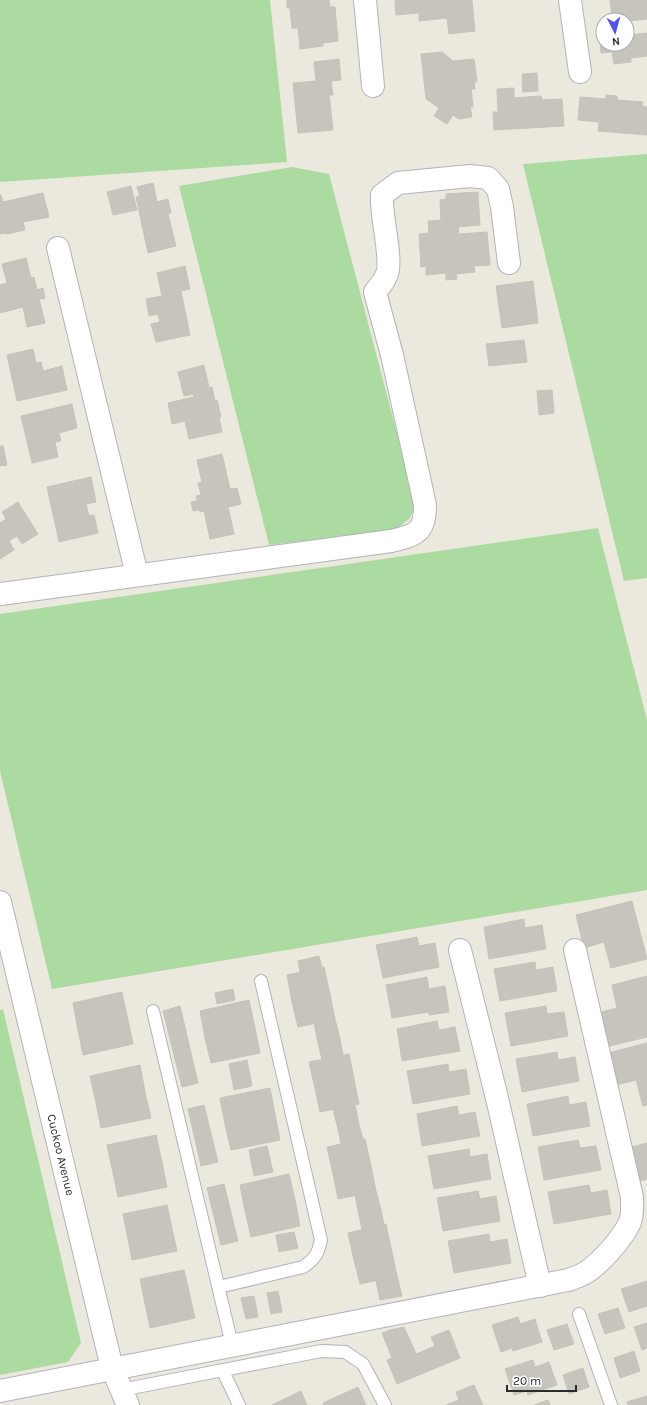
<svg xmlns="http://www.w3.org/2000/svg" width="647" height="1405" viewBox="0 0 647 1405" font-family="Karla,sans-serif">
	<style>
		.green { fill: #acdba1 }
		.building { fill: #c7c4be; stroke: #c6c3b8 }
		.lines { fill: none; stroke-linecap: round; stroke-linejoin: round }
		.lane-casing { stroke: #b2b2bd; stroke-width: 14 }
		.street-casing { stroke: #b2b2bd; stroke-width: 24 }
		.lane { stroke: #fff; stroke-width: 12 }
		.street { stroke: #fff; stroke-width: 22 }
		.labels { text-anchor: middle; stroke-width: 3; stroke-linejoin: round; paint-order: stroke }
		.street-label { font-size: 12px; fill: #2b2b2b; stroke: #fff }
	</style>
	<rect width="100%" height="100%" fill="#ebe8de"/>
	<path class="green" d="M0,0H270L287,162L0,182Z
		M647,154V578L624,581L523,164Z
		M292,167L329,174L416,506L409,519L395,530L269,545L179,186Z
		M598,528L647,720V890L52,989L0,771V614Z
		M3,1009L81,1343L68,1362L0,1375V1010Z"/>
	<path class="building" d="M287,0H329L330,7H335L338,41L323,43V46L300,49L298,28H292L290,8H287Z
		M395,0H472L475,31L449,34L447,18L419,21V13L396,15Z
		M610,0H647V19L627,21V20H623V16L612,17Z
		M647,33V56L631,58V62L614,64L612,52L601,53L600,41L603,40V44H627V38H629V35Z
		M442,52L453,61L474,59L477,82H474L475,89H471L473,107H470L472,117L459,119L453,115L447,124L434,116L439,108L426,99L421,54Z
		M339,59L341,80L331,81L333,95H329L333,130L298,133L293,83L316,81L314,62Z
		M537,73L538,91L523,92L522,74Z
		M514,88V98L541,96L542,100L562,99L564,126L494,130L493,112H498L497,89Z
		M606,95L617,96V100L643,102L642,106L647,107V135L598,131L599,122L578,120L580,97L606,99Z
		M153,183L157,202L168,199L171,213L168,214L176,246L148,253L136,197L140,196L137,187Z
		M131,186L137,210L113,215L107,192Z
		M478,192L480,225L458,227L459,234L487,232L490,265L474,266L475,272L456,274L457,279L446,280V273L426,275V266L421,267L419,234L429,233L428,221L441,220L440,200L446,199V194Z
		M43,193L49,217L23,222L25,230L7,234L6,233L0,234V195H1L3,202Z
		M26,258L31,278L34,277L37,290L43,288L45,298L39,299L45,323L27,327L23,307L0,313V285L7,283L2,264Z
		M185,266L190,289L181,291L190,335L156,342L151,324L160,322L158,314L149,316L146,299L162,296L157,273Z
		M533,281L538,323L502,328L496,286Z
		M524,340L527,362L489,366L486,344Z
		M33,349L36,363L41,362L43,371L62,366L67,390L17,401L7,355Z
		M204,365L209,388L212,387L215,401L217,400L221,417L219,418L222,432L189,439L185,421L172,424L168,403L194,397L193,394L184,396L178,372Z
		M552,390L554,413L539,415L537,391Z
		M72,404L77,428L59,433L61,441L55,442L58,457L32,463L21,416Z
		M0,446H3L7,465L0,466Z
		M222,454L230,489L237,488L241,504L228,507L234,534L210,539L204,511L200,512L199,510L193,511L191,502L197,501L196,496L201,495L198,483L202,482L197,460Z
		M91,477L96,502L86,504L89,516L94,515L98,533L59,542L47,487Z
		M18,502L38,534L22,544L17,536L9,541L14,550L0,559V523L6,519L2,512Z
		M632,901L647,959L611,968L604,942L584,948L576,915Z
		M524,919L525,928L542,925L546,949L489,959L484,927Z
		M417,937L419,946L435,943L439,967L383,978L376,945Z
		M319,956L322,967L300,972L298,961Z
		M535,962L536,970L553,967L557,991L500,1001L494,969Z
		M324,967L330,994L292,1002L287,975Z
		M647,976V1037L606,1047L597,1013L617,1008L612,985Z
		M427,977L429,989L445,986L449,1012L429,1015V1012L392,1018L386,985Z
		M233,989L235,1000L217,1004L215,993Z
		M122,992L128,1020L78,1030L73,1003Z
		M330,994L335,1019L298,1027L292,1002Z
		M249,1000L255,1028L205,1038L200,1011Z
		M180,1006L198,1083L182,1087L163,1011Z
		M546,1006L547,1014L564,1012L568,1036L511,1046L505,1013Z
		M335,1019L340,1039L318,1043L314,1023Z
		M128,1020L133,1044L83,1055L78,1030Z
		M437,1021L439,1030L455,1027L460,1051L402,1061L397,1029Z
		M255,1028L260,1053L211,1063L205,1038Z
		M340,1039L343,1055L322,1059L318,1043Z
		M647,1043V1105L643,1106L636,1080L616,1085L608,1053Z
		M557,1052L558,1060L575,1057L579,1081L522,1092L516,1059Z
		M349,1054L354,1079L315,1088L309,1062Z
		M247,1060L252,1086L234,1090L229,1064Z
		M448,1064L449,1072L466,1069L470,1094L413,1104L407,1071Z
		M140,1065L145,1092L96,1103L90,1076Z
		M354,1079L359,1104L320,1112L315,1088Z
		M270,1088L275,1114L225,1124L220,1098Z
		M145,1092L151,1118L101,1128L96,1103Z
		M568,1096L569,1105L586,1102L590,1126L533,1136L527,1104Z
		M355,1104L359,1125L338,1129L333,1109Z
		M204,1105L218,1162L201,1166L188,1109Z
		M457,1106L459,1115L475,1112L480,1136L422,1146L417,1114Z
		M275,1114L280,1140L231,1150L225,1124Z
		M359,1125L363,1139L341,1144L338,1129Z
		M156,1135L162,1162L113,1173L107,1145Z
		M365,1139L371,1166L333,1174L327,1147Z
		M578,1140L580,1148L596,1146L601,1170L544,1180L538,1147Z
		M647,1143V1179L640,1181L631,1147Z
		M267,1146L273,1172L254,1176L249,1150Z
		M469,1149L470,1157L487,1154L491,1179L434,1189L428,1156Z
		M162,1162L167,1187L118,1197L113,1173Z
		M371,1166L376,1191L338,1199L333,1174Z
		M289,1174L295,1200L245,1211L240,1185Z
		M224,1184L238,1241L221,1245L207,1188Z
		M589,1185L591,1193L607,1190L611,1214L554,1224L548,1192Z
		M376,1191L381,1210L359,1215L355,1195Z
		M478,1191L480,1199L496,1196L500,1221L443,1231L437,1198Z
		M295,1200L300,1226L251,1237L245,1211Z
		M167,1205L177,1251L132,1260L123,1214Z
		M381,1210L384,1225L362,1230L359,1215Z
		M386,1224L392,1252L354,1260L348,1233Z
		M294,1232L298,1248L279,1252L276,1235Z
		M489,1234L490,1242L507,1239L511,1263L454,1273L448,1241Z
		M392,1252L397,1276L360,1284L354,1260Z
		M184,1270L195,1318L150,1328L140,1279Z
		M397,1276L402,1296L380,1300L376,1281Z
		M647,1281V1306L629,1312L621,1289Z
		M278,1291L282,1312L271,1314L267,1293Z
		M254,1296L258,1317L246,1319L241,1298Z
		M618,1308L625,1328L605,1334L598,1314Z
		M518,1317L520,1324L535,1319L542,1342L513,1351L512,1348L501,1352L492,1325Z
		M647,1323V1348L642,1350L634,1327Z
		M567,1324L574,1344L554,1350L547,1330Z
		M404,1327L414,1349L392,1358L382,1333L390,1330Z
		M449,1330L460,1358L397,1384L387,1360L414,1349L416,1354L435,1346L431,1337Z
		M634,1351L640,1371L620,1378L614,1358Z
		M533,1360L535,1367L549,1362L557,1385L528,1395L527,1391L514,1395L505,1369Z
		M583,1368L589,1387L569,1394L563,1375Z
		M474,1385L483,1405H446L459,1400L456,1392Z
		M358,1387L366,1405H324L323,1403Z
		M301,1391L307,1405H272Z
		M647,1396V1405H628L627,1402Z
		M548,1400L550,1405H534Z"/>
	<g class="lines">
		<defs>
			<path id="lane" d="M153,1011L232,1345
				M219,1287L303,1267C315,1259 318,1254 321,1240L261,981
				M579,1314L611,1405
				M223,1371L239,1405
				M121,1390L321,1351L345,1352L363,1364L385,1405"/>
			<g id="street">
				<path d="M365,0L373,86"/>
				<path d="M570,0L580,72"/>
				<path d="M58,248L137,575"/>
				<path d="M0,594L391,541C416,535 425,533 425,505L392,355L375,292C379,287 384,282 386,276C394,262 380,215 382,195L398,183L470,176L488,178L498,189L502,207L509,263"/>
				<path id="s1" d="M0,902L112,1368L128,1405"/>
				<path d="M460,950L497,1098L540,1286"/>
				<path d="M0,1391L568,1280C574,1278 580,1276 585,1273C600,1264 623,1238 630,1222C633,1214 632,1206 632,1197L575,950"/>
			</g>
		</defs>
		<use href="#lane" class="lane-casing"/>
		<use href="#street" class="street-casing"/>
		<use href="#lane" class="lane"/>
		<use href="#street" class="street"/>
	</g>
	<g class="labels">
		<g class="street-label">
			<text dy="4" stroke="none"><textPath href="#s1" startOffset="260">Cuckoo Avenue</textPath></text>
		</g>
	</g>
	<g transform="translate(615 32) rotate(174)"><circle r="19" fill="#ffffff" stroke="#aaaaaa"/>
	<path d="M0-3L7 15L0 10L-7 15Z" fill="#5155e6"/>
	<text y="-6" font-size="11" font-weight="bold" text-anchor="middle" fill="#2b2b2b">N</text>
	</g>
	<path d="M507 1385v6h69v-6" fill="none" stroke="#2b2b2b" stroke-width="2"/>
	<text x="513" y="1385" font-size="12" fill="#2b2b2b" stroke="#ffffff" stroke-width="3" paint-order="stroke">20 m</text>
</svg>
